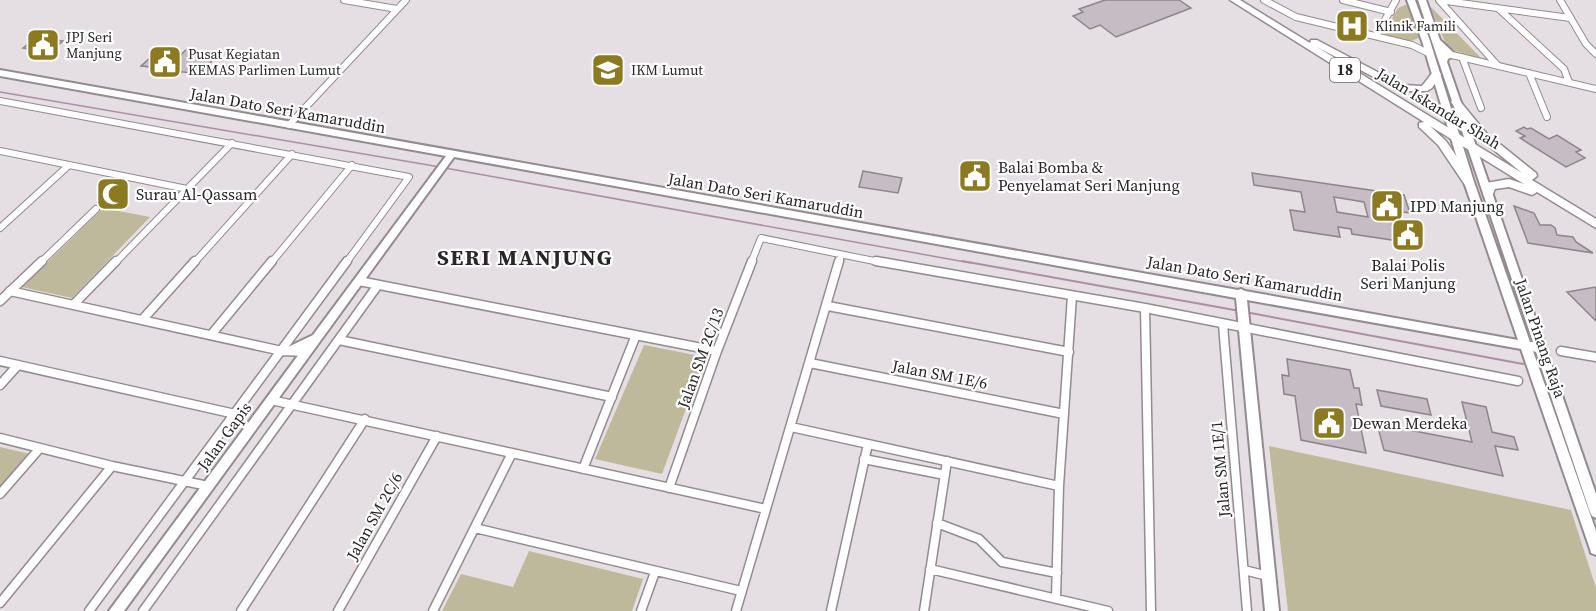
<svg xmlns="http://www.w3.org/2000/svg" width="1596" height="611" viewBox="0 0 1596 611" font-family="'Source Serif 4',serif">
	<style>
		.green { fill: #bfb99b }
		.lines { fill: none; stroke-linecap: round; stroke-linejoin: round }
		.stream-far1 { stroke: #ac8fa3; stroke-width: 1.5 }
		.stream { stroke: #ac8fa3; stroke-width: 2 }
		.building { fill: #c5bdc3; stroke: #8d858a; stroke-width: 1.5; fill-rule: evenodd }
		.street-far1-casing { stroke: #938b90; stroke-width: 8 }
		.street-casing { stroke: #938b90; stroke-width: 11 }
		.secondary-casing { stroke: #938b90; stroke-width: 4 }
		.primary-casing { stroke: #938b90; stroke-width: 3 }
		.street-far1 { stroke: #fff; stroke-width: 6 }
		.street { stroke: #fff; stroke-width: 8 }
		.secondary { fill: #fff; fill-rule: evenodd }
		.primary { fill: #fff; fill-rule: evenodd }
		.labels { text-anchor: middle; stroke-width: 4.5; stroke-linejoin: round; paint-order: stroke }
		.far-poi-label { font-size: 14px; fill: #292628; stroke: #fff; text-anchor: start }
		.shield { fill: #fff; stroke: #696768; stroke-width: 1.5 }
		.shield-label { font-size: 15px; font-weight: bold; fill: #292628 }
		.street-label { font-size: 16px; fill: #292628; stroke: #fff }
		.poi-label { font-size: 16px; fill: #292628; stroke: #fff; text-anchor: start }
		.district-label { font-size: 22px; font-weight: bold; letter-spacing: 1.5px; fill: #292628; stroke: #fff }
	</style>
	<rect width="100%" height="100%" fill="#e5dee3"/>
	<path class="green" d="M1410,3L1419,38L1408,42L1386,35L1384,33L1398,8Z
		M1430,7L1432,8L1481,58L1448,49Z
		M103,208L150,217L72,298L22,287Z
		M644,345L705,357L662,474L595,459Z
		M1269,446L1571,510L1596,588V611H1288Z
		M0,447L30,454L0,488Z
		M529,551L643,579L632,611H442L461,574L513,587Z"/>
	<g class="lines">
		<path class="stream-far1" d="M0,92L440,167
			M445,168L971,263"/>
		<path class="stream" d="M962,261L1240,311
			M1245,312L1523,364"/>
	</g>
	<path class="building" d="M1105,0H1179L1191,8L1116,37L1100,25L1090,29L1073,16L1083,12L1079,9Z
		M36,38L47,39L63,41L50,52L23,48Z
		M187,49L219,54L199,74L175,71L170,75L161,74L166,69L141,66L150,58L173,62Z
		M1524,127L1527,129L1531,128L1549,139L1557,135L1581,150L1576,152L1585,158L1566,167L1520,138L1525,136L1516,131Z
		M863,171L902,178L898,193L859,187Z
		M1252,173L1404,195L1410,213L1398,211L1402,226L1413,227L1419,244L1352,234L1351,229L1338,227L1340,237L1294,230L1290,210L1305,212L1301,192L1254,185ZM1334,197L1364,202L1368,217L1337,212Z
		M1514,206L1534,213L1540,225H1551L1555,228L1557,235L1573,237L1576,242L1593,253L1528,243Z
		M1596,287V321L1567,292Z
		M1287,359L1350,370L1354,388H1359L1362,405L1356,404L1366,453L1301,440L1295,396L1284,394L1282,375L1289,376Z
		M1377,390L1427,399L1431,415L1381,406Z
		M1462,402L1486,407L1492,432L1514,437L1518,450L1495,446L1503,476L1384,450L1377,424L1472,442Z"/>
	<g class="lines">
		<defs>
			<path id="street-far1" d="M344,0L397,9
				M1264,0L1296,17L1412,45L1430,54
				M1343,0L1391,12
				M1439,0L1570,18
				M1439,0L1498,66
				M1560,0L1586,44L1596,54
				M1499,9L1564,69L1569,82
				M1376,36L1396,0
				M1452,55L1596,89
				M1462,57L1481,108
				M1529,73L1547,117
				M0,101L409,177L346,263
				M289,125L406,0
				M0,151L187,189
				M0,228L68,166
				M40,263L96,209
				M115,263L232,143
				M194,263L292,154
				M271,263L352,165
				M751,263L761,238L884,263
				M839,263L841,255"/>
			<path id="street" d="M876,261L1145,308L1518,381
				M359,281L717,351
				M10,291L282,351L306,352
				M0,301L42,261
				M74,304L116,261
				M828,306L1069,352
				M1145,308L1151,611
				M143,319L195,261
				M1223,325L1247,611
				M211,335L272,261
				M339,340L612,397
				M1561,351L1596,357
				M0,361L235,414
				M810,363L1064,414
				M0,385L18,365
				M271,400L766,509
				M791,427L1059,486
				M0,438L112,466L208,486
				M864,459L945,475
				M583,469L636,335
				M669,488L717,351L752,261
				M0,494L40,448
				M937,523L979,539L1002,562L1057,573
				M475,528L741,591
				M930,569L1108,611
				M1244,570L1268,576
				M1056,599L1059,486L1072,296
				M0,603L112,466
				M89,611L347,261
				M143,611L378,285
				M241,611L365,419
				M338,611L437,436
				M433,611L512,453
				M641,611L655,572
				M736,611L839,261
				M831,611L868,444
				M924,611L947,461"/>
			<path id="secondary" d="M1407,0H1415L1430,41L1474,182L1530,342H1533L1418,0H1426L1440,40L1456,55L1448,59L1447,62L1596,494V518L1592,516L1590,512L1536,352L1533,351L1596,531V555L1591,553L1590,549L1521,349L1247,300L1279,611H1265L1236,298L454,157L124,611H109L302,350L292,354L288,353L287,350L288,347L313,335L446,156L0,76V70L1238,290L1241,289L1245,291L1518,340L1464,182L1422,41Z"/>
			<path id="primary" d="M1230,0H1240L1310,43L1311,40H1317L1402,85L1422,86L1433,72H1439L1441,74L1432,88L1427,91H1400L1317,47L1522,173L1478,137L1451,102L1453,100H1459L1486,133L1536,173L1537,176L1532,180L1596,219V228L1537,192L1532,195L1509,187L1495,189L1492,196H1484L1483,193L1486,183L1509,179L1524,184L1430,126L1446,141L1474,182L1469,186L1465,185L1438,145L1419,127V123L1424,122Z"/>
		</defs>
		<use href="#street-far1" class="street-far1-casing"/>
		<use href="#street" class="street-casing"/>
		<use href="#secondary" class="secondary-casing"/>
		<use href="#primary" class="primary-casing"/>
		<use href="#street-far1" class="street-far1"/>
		<use href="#street" class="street"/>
		<use href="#secondary" class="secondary"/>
		<use href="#primary" class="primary"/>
	</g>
	<defs>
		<symbol id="hospital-square" viewBox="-11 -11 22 22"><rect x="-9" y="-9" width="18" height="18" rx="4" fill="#8b7a1f" stroke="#fff"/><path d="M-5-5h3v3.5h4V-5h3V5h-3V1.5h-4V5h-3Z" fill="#fff"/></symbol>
		<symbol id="civic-square" viewBox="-11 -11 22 22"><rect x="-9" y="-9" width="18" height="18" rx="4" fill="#8b7a1f" stroke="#fff"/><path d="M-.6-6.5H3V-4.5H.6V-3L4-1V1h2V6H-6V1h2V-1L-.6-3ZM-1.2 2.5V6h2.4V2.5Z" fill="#fff"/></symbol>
		<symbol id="university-square" viewBox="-11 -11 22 22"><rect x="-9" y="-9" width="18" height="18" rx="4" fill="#8b7a1f" stroke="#fff"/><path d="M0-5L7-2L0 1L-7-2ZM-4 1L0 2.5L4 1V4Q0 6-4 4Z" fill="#fff"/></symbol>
		<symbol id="mosque-square" viewBox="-11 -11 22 22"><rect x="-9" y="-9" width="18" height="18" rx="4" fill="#8b7a1f" stroke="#fff"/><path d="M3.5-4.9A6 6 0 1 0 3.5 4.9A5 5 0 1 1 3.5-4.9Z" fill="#fff"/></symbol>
	</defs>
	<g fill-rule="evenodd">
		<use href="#hospital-square" x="1333" y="7" width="38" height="38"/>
		<use href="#civic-square" x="24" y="26" width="38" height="38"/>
		<use href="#civic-square" x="146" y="43" width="38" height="38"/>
		<use href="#university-square" x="589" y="51" width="38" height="38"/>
		<use href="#civic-square" x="956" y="157" width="38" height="38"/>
		<use href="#mosque-square" x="94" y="175" width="38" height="38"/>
		<use href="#civic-square" x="1368" y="187" width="38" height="38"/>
		<use href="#civic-square" x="1389" y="216" width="38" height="38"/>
		<use href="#civic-square" x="1310" y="404" width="38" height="38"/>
	</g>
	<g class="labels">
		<g class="far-poi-label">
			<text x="1375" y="31">Klinik Famili</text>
			<text x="66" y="42">JPJ Seri<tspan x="66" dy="16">Manjung</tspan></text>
			<text x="188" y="59">Pusat Kegiatan<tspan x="188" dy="16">KEMAS Parlimen Lumut</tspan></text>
			<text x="631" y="75">IKM Lumut</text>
		</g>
		<rect class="shield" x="1330" y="58" width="30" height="24" rx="4.5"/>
		<g class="shield-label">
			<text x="1345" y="75">18</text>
		</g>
		<g class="street-label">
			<text transform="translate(1439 108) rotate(31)" y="6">Jalan Iskandar Shah</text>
			<text transform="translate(288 110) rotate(10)" y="6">Jalan Dato Seri Kamaruddin</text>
			<text transform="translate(766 195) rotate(10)" y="6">Jalan Dato Seri Kamaruddin</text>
			<text transform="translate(1245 278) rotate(10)" y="6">Jalan Dato Seri Kamaruddin</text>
			<text transform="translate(1541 338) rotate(71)" y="6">Jalan Pinang Raja</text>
			<text transform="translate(700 358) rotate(-70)" y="6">Jalan SM 2C/13</text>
			<text transform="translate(940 374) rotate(11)" y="6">Jalan SM 1E/6</text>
			<text transform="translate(224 436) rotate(-54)" y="6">Jalan Gapis</text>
			<text transform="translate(1220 469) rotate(-95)" y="6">Jalan SM 1E/1</text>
			<text transform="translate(374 516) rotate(-61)" y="6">Jalan SM 2C/6</text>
		</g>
		<g class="poi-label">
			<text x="998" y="173">Balai Bomba &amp;<tspan x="998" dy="18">Penyelamat Seri Manjung</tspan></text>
			<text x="136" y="200">Surau Al-Qassam</text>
			<text x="1410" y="212">IPD Manjung</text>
			<text x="1408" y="271" text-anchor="middle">Balai Polis<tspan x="1408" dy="18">Seri Manjung</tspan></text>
			<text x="1352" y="429">Dewan Merdeka</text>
		</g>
		<g class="district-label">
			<text x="525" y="265">SERI MANJUNG</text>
		</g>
	</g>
</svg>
